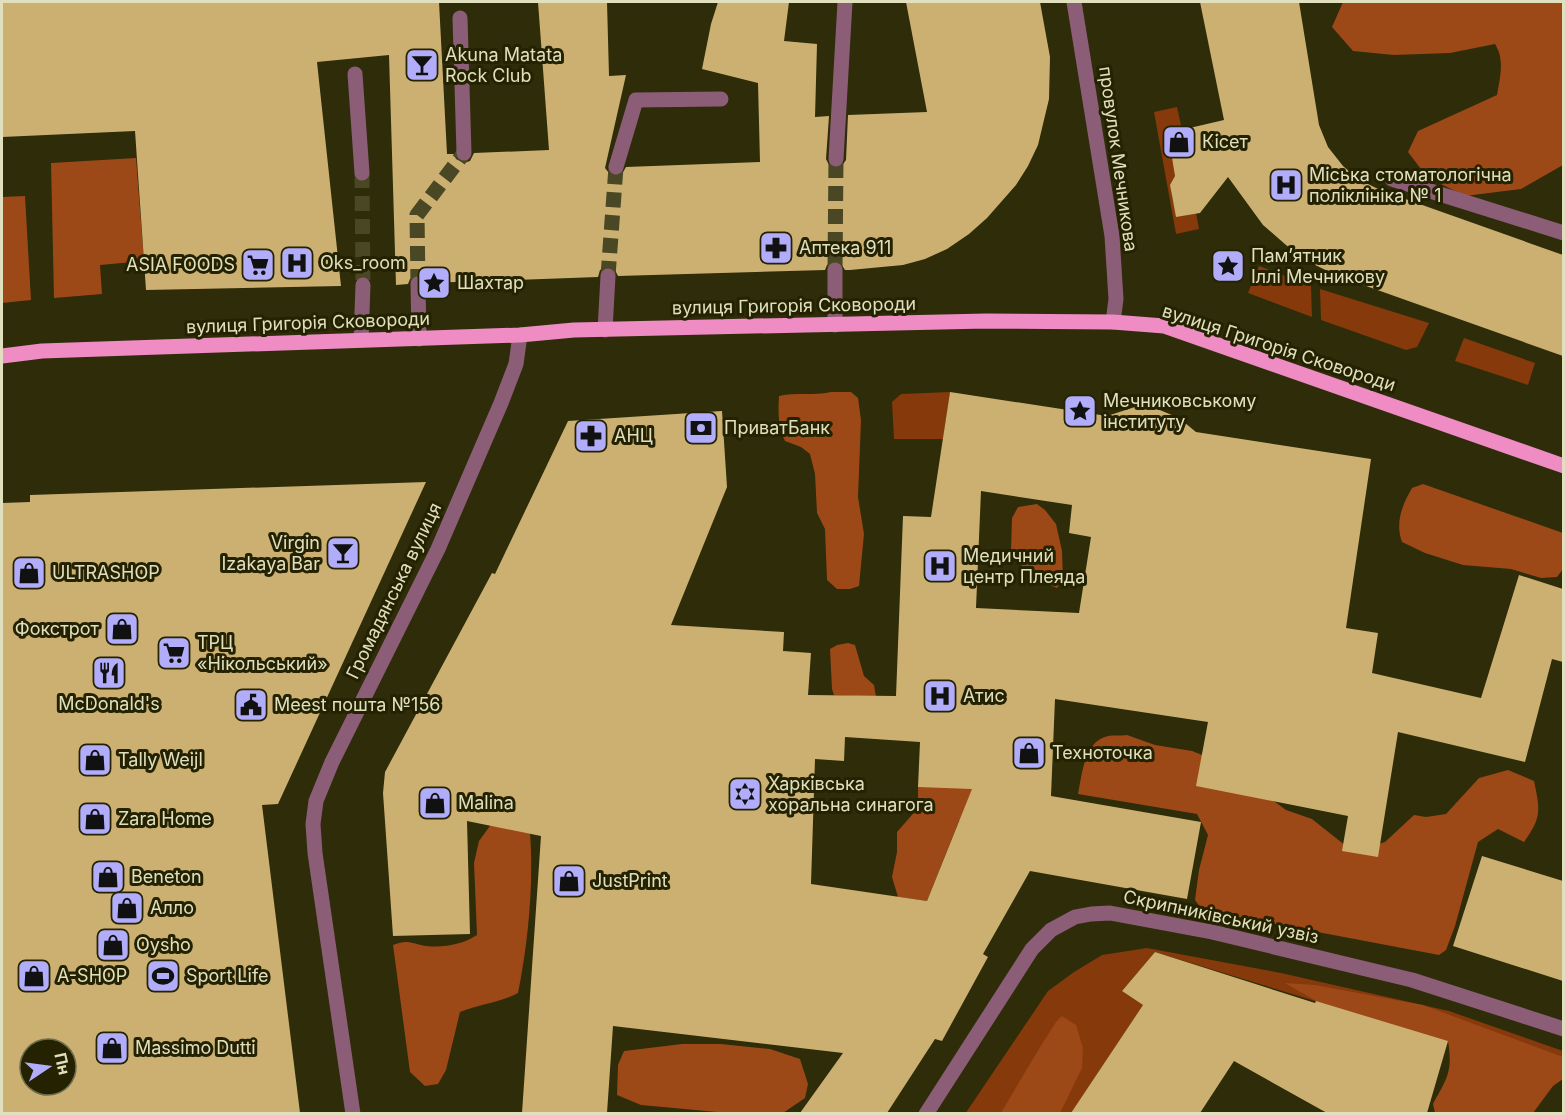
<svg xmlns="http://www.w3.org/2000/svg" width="1565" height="1115" viewBox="0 0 1565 1115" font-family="Inter,sans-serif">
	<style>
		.green { fill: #86390a }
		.forest { fill: #9d4817 }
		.building { fill: #ccb072; fill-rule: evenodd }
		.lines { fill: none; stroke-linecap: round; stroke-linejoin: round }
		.minor-tunnel { stroke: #494724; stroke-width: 15; stroke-dasharray: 15 8; stroke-linecap: butt }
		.minor { stroke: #8c5d76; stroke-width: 15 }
		.major { stroke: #ee8cc3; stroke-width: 15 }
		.labels { text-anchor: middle; stroke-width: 6; stroke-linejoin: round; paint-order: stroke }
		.poi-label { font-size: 18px; fill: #e0e0bf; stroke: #242200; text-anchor: start }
		.street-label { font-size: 18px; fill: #e0e0bf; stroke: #242200 }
	</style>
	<rect width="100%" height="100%" fill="#2e2c09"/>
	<path class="green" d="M1177,107L1182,130L1168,133L1171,155L1189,173L1175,176C1169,189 1171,205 1181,216L1196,213L1199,229L1176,234L1154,112Z
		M1259,266L1311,286L1312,317L1248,293Z
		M1320,289L1429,323L1417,347L1406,350L1321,320Z
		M1464,338L1535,363L1528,385L1455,361Z
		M950,392L943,439H894L892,402L901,394Z
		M1147,948L1281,973L1449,1011L1563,1051V1077L1155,952L1122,991L1143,1005L1071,1113L965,1114L1048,991L1074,972L1102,955Z"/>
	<path class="forest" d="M1343,2H1563V165L1521,189L1465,196L1427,177L1408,152L1418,131L1497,95C1500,77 1505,60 1495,44L1450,53L1394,55L1353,51L1332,27Z
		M136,158L144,261L100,265L102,294L54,298L51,163Z
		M25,196L31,300L2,303V197Z
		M831,392H851L858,398L861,420L858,497L864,534L859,586L850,589H837L827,580L825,529L817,513L815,474L810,454L801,447L785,441C778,426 778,413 779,396C796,392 813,396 831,392Z
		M1423,484L1563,533V569L1557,577L1541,578L1511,569L1463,565L1425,553L1402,542C1395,523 1402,505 1412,488Z
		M1037,504L1045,510L1056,524L1062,551L1063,580L1057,588L1043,582L1025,570L1011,551L1012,518L1018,507Z
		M848,643L855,645L864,676L874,685L876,697L834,695L832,689L830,649L837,645Z
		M1127,735L1155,745L1192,751L1220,762L1286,810L1312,819L1346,846L1366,848L1385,842L1414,815L1426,817L1446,814L1479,778L1508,770L1534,781C1540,810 1542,817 1524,842L1498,829L1478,842L1455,926L1446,950L1439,955L1202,910L1195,900L1199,870L1208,835L1197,814L1078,794C1082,775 1084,741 1108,736C1113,735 1121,736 1127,735Z
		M924,769L994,791L959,821L927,901L898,897L892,877L897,852V832L918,808V786Z
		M500,812L530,833C534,883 528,944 518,993C499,1003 479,1004 460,1012L446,1070L438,1084L425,1086L410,1072L393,945C405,940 409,942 421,945C439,949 462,945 477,935L474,863L479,841Z
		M1285,983L1315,985L1423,1005L1563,1057V1079L1553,1086L1533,1113H1435L1433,1104C1447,1078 1453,1072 1448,1041L1316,1001Z
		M1062,1016L1076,1025L1083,1048L1082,1068L1060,1113H1001L1037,1052L1056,1022Z
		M682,1044H721L770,1049L800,1059L808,1084L805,1098L783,1113L739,1114L641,1105L617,1095L618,1065L624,1051Z"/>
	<path class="building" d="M2,2H439L447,154H454L456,159L464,163L470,161L474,153L549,150L538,2H607L609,76L626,75L605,168L609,173L614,176L622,174L626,167L760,162L758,83L702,69L711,24L718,2H789L784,41L817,44L815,117L829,116L826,159L830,167L835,169L841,167L846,160L848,115L927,112L906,2H1040L1050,57L1049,99L1038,145L1028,166L1016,185L987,218L969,234L947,249L925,259L903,265L850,270H845L840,262L834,260L827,265L825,270L618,276L614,268L608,266L600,270L598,277L428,283L423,276L417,274L410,279L408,284L396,285L389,55L317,62L341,286L146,290L135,131L2,137Z
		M1200,2H1299L1319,125L1328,147L1343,166L1358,179L1380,190L1563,255V356L1338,276L1311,263L1286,245L1263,225L1228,177L1200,213L1176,217L1170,185L1175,176L1168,133L1224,120Z
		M950,392L1107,416L1135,407L1155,408L1179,418L1196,432L1371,459L1346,628L1378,633L1372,673L1481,698L1519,575L1563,589V662L1552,659L1525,762L1398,732L1378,857L1342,851L1348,816L1196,786L1208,722L1055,699L1051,796L1201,822L1187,899L1030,871L983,954L988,957L942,1041L935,1039L887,1113H800L843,1053L613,1026L607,1113H522L541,836L467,821L470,934L393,936L383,793L385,772L492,573L495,574L568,421L722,411L727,487L671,625L784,632L783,651L811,653L808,695L896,696L903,516L931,517ZM981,491L1072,505L1069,533L1091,537L1079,613L976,608ZM845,737L920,742L918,787L972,789L927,901L811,884L815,759L844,761Z
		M426,482L278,804L262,805L300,1113H2V503L30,502V495ZM30,1049H66V1085H30Z
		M1482,856L1563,881V981L1453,946Z
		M1155,952L1315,1003L1316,1001L1448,1041L1427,1113H1327L1234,1061L1200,1113H1071L1143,1005L1122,991Z"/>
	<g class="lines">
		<path class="minor-tunnel" d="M362,173L363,285
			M835,270L836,159
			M608,276L616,167
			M418,284L417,215L464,153"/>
		<path class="minor" d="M1074,2L1112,236L1116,299L1113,322
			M460,18L464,153
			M355,74L362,173
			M836,159L845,2
			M616,167L636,100L721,99
			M1392,179L1564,233
			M418,284L419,339
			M835,325V270
			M605,330L608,276
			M361,340L363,285
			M353,1114L315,853L313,824L316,801L332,762L438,549L501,403L516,364L520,335
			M926,1114L1032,949L1051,930L1075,917L1091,914L1110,913L1212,932L1412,980L1564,1029"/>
		<path class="major" d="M2,356L42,351L520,335L574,330L986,321L1113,322L1164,326L1564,466"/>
	</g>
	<defs>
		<symbol id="bar-square" viewBox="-11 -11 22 22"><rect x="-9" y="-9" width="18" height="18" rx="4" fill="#b1adfa" stroke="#242200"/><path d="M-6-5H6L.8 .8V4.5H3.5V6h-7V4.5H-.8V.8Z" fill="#111"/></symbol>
		<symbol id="shop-square" viewBox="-11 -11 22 22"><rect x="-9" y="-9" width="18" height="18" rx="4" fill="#b1adfa" stroke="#242200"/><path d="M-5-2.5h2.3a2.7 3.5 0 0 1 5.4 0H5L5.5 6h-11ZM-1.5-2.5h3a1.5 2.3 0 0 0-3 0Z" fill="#111"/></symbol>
		<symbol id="hospital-square" viewBox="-11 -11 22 22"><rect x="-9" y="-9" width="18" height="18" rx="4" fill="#b1adfa" stroke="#242200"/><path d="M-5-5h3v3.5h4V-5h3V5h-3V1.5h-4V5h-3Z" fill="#111"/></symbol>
		<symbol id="pharmacy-square" viewBox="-11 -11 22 22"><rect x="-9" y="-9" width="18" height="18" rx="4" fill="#b1adfa" stroke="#242200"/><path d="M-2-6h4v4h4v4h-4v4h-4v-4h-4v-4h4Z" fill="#111"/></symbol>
		<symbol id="supermarket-square" viewBox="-11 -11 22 22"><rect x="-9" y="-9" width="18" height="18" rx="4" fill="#b1adfa" stroke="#242200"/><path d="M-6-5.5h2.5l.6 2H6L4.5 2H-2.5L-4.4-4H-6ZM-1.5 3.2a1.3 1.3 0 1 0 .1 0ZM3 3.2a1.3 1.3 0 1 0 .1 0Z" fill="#111"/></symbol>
		<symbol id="sight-square" viewBox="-11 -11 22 22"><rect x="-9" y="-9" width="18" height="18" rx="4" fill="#b1adfa" stroke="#242200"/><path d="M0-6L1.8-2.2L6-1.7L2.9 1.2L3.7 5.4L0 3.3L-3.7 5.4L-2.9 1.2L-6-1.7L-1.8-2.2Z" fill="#111"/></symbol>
		<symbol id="bank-square" viewBox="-11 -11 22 22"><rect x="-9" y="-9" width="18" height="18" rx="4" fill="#b1adfa" stroke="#242200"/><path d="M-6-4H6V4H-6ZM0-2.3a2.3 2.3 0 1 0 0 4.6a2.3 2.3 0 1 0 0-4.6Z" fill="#111"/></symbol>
		<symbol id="restaurant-square" viewBox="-11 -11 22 22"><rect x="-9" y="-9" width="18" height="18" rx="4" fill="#b1adfa" stroke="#242200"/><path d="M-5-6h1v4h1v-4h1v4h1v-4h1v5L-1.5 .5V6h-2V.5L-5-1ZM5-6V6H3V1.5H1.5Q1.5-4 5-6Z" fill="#111"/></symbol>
		<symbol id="civic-square" viewBox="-11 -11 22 22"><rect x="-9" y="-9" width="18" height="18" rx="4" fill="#b1adfa" stroke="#242200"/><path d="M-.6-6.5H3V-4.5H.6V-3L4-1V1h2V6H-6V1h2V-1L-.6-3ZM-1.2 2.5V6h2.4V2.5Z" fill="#111"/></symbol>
		<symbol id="synagogue-square" viewBox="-11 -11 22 22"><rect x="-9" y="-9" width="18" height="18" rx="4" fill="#b1adfa" stroke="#242200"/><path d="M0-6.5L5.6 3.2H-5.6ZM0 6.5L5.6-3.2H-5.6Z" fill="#111"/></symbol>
		<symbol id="stadium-square" viewBox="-11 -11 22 22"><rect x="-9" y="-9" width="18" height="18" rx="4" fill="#b1adfa" stroke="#242200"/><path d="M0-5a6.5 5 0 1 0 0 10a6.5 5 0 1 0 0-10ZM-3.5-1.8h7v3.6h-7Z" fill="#111"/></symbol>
	</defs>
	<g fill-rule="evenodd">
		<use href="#bar-square" x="403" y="46" width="38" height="38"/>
		<use href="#shop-square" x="1160" y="123" width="38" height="38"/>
		<use href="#hospital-square" x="1267" y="166" width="38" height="38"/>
		<use href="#pharmacy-square" x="757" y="229" width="38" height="38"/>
		<use href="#hospital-square" x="278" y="244" width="38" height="38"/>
		<use href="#supermarket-square" x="239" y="246" width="38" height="38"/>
		<use href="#sight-square" x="1209" y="247" width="38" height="38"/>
		<use href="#sight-square" x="415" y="264" width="38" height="38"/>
		<use href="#sight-square" x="1061" y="392" width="38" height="38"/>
		<use href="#bank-square" x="682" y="409" width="38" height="38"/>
		<use href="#pharmacy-square" x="572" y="417" width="38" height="38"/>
		<use href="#bar-square" x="324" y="534" width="38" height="38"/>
		<use href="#hospital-square" x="921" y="547" width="38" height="38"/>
		<use href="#shop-square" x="10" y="554" width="38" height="38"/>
		<use href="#shop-square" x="103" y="610" width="38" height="38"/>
		<use href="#supermarket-square" x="155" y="634" width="38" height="38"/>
		<use href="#restaurant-square" x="90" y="654" width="38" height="38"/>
		<use href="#hospital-square" x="921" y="677" width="38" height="38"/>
		<use href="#civic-square" x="232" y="686" width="38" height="38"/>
		<use href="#shop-square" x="1010" y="734" width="38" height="38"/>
		<use href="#shop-square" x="76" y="741" width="38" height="38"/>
		<use href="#synagogue-square" x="726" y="775" width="38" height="38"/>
		<use href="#shop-square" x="416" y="784" width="38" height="38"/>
		<use href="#shop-square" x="76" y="800" width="38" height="38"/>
		<use href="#shop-square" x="89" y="858" width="38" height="38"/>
		<use href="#shop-square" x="550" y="862" width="38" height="38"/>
		<use href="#shop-square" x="108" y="889" width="38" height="38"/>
		<use href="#shop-square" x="94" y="926" width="38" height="38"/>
		<use href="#shop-square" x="15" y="957" width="38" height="38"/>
		<use href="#stadium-square" x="144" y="957" width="38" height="38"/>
		<use href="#shop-square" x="93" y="1029" width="38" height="38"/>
	</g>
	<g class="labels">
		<g class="poi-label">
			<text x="445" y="61">Akuna Matata<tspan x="445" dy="21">Rock Club</tspan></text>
			<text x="1202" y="148">Кісет</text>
			<text x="1309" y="181">Міська стоматологічна<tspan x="1309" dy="21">поліклініка № 1</tspan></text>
			<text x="799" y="254">Аптека 911</text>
			<text x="1251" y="262">Пам’ятник<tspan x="1251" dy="21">Іллі Мечникову</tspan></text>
			<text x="320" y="269">Oks_room</text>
			<text x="235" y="271" text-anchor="end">ASIA FOODS</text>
			<text x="457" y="289">Шахтар</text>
			<text x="1103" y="407">Мечниковському<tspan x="1103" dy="21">інституту</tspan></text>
			<text x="724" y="434">ПриватБанк</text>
			<text x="614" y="442">АНЦ</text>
			<text x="320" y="549" text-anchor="end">Virgin<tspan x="320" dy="21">Izakaya Bar</tspan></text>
			<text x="963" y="562">Медичний<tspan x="963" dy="21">центр Плеяда</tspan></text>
			<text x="52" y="579">ULTRASHOP</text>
			<text x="99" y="635" text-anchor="end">Фокстрот</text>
			<text x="197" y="649">ТРЦ<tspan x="197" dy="21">«Нікольський»</tspan></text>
			<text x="963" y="702">Атис</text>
			<text x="109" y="710" text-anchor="middle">McDonald's</text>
			<text x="274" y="711">Meest пошта №156</text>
			<text x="1052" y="759">Техноточка</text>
			<text x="118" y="766">Tally Weijl</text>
			<text x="768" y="790">Харківська<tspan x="768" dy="21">хоральна синагога</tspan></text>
			<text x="458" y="809">Malina</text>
			<text x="118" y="825">Zara Home</text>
			<text x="131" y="883">Beneton</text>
			<text x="592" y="887">JustPrint</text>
			<text x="150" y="914">Алло</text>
			<text x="136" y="951">Oysho</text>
			<text x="57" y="982">A-SHOP</text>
			<text x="186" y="982">Sport Life</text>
			<text x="135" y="1054">Massimo Dutti</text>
		</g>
		<g class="street-label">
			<text transform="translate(1118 159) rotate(82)" y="6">провулок Мечникова</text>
			<text transform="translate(794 306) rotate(-1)" y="6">вулиця Григорія Сковороди</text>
			<text transform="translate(308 323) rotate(-2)" y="6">вулиця Григорія Сковороди</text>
			<text transform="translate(1279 348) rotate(18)" y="6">вулиця Григорія Сковороди</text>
			<text transform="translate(394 591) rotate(-64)" y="6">Громадянська вулиця</text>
			<text transform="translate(1221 917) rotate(12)" y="6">Скрипниківський узвіз</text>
		</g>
	</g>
	<rect width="1565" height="1115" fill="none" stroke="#e0e0bf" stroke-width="6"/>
	<g transform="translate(48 1067) rotate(77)"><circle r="28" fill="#242200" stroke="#6f6e4c" stroke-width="1.5"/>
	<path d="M0-4.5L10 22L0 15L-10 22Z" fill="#b1adfa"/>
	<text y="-9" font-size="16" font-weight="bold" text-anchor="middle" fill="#e0e0bf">Пн</text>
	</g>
</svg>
